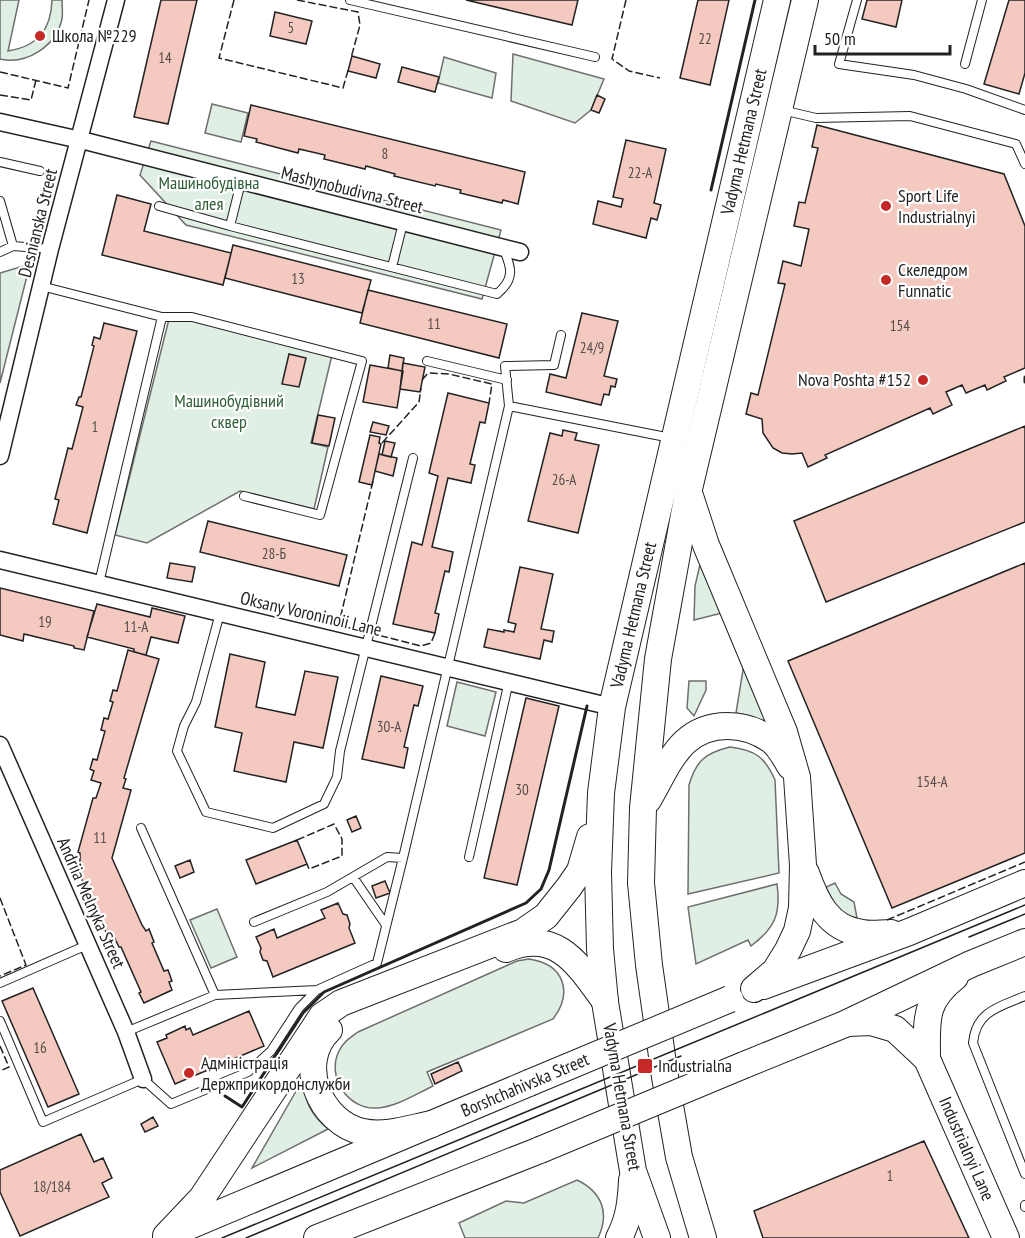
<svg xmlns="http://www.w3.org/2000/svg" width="1025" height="1238" viewBox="0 0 1025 1238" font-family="'PT Sans Narrow',sans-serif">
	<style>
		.green { fill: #e0efe3; stroke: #6f6f6f; stroke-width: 1.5 }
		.building { fill: #f3c9c0; stroke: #222; stroke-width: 1.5 }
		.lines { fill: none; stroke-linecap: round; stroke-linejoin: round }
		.lane-casing { stroke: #222; stroke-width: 10 }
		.street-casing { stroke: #222; stroke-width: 19 }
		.primary-casing { stroke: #222; stroke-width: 28 }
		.lane { stroke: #fff; stroke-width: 8 }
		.street { stroke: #fff; stroke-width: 16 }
		.primary { stroke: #fff; stroke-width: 26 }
		.tram { stroke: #222; stroke-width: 1.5 }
		.primary-bridge-casing { stroke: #222; stroke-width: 28; stroke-linecap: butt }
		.primary-bridge { stroke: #fff; stroke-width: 26 }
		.fence { stroke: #222; stroke-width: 1.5; stroke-dasharray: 8 3; stroke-linecap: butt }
		.wall { stroke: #222; stroke-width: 3 }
		.poi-dot { fill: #c62828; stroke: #fff; stroke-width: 2 }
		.labels { text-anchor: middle; stroke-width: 4.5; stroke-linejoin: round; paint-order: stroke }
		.number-label { font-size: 15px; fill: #564c4a }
		.poi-label { font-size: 18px; fill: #222; stroke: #fff; text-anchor: start }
		.street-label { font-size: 18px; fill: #222; stroke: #fff }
		.park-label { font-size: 18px; fill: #2f5e38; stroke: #fff }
	</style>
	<rect width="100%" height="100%" fill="#fff"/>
	<path class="green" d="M0,0H19L8,51C38,46 51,30 52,0H62C62,6 63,13 62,19C56,46 27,65 0,59Z
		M513,54L604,79L591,110L575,123L511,101Z
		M444,57L496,73L492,98L438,83Z
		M212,104L248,113L241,142L205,133Z
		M151,141L501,230L482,299L186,225L140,175Z
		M30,264L0,383V273Z
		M192,318L332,355L311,443L328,447L314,509L240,491L147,543L115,535L169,319Z
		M701,560L722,613L694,620L695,586Z
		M744,664L769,727L750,716L736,713Z
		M689,681H706V690L694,716L687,708Z
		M457,682L496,692L485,736L447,726Z
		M730,747C755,750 765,757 775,780L779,873L688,894L689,785C696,761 705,753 730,747Z
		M835,883L841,894L854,902L857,918L841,914L818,891Z
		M777,884C781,914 775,928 751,946L748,940L696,964L688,907Z
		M217,909L237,957L211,968L190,920Z
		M529,959C563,964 574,991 553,1019L427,1072L433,1086C416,1094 396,1107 377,1108C348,1110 326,1077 339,1051C343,1042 351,1037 358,1032L517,961Z
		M303,1079C304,1101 311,1115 328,1129L252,1168Z
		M577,1180C602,1192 610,1213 598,1238H465L459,1223L506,1201L524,1203Z"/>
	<path class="building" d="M161,0H197L168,124L134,117Z
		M466,0H578L572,25Z
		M698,0H729L710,85L680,78Z
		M867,0H902L896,27L862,19Z
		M1009,0H1025V73L1019,94L984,84Z
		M275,12L312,21L306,44L270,36Z
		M352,56L380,64L376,78L348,71Z
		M402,67L439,77L435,92L398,82Z
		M597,95L605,99L599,113L591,110Z
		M251,105L525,172L518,204L503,200L502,203L460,193L461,190L436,184L435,186L394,176L395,174L366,166L365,169L324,159L325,155L299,149L298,153L256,142L257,139L244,136Z
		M817,125L1004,174L1025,226V368L1004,377L1006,381L987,390L985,385L966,393L962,385L946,392L952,405L933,414L930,408L825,455L827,458L808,467L802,453L792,454L782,453L773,448L763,433L762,419L746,414L751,393L758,395L785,284L778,283L783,261L801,266L809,229L794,226L799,202L805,203L818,148L812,147Z
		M626,140L666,149L654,203L661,205L657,220L651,218L646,238L593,224L598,201L621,207L623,199L613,197Z
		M117,195L151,204L144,231L231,253L223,285L102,255Z
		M233,245L371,280L362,313L225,278Z
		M368,290L507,324L499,358L360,323Z
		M582,313L618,321L604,376L617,379L615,387L611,386L609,395L604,394L601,405L546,392L550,374L566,378Z
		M104,323L137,331L87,533L53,524L59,500L55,499L68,448L72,449L83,407L76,405L79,397H81L94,346L92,345L94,337L100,339Z
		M289,354L306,358L299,387L282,384Z
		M390,355L404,358L402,371L388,368Z
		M403,363L425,367L420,392L400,389Z
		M370,365L403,371L397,408L363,402Z
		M448,393L489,403L485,423L480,422L470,464L475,465L471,483L448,478L432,547L453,552L449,572L445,571L435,613L439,614L435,633L393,624L412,542L422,545L438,476L429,473Z
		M318,415L335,418L329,446L312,443Z
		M373,422L389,426L386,435L370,432Z
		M1025,426V522L826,602L794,521Z
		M563,430L577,433L575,440L599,445L578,533L528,521L550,433L562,436Z
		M370,435L380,437L379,443L381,444L372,485L359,482Z
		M385,441L395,443L391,457L382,455Z
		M379,454L397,458L393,476L375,471Z
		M208,521L347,555L339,586L200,552Z
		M170,563L195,567L192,582L167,578Z
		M1025,563V853L892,908L788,661Z
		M520,567L553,574L541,629L554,631L552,642L544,640L540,659L484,647L488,629L504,632V630L514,632L516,624L508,622Z
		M0,588L94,611L84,650L74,648V646L24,634L23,641L0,635Z
		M97,604L150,617L152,608L185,616L178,643L151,637L146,655L134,652V649L87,637Z
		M128,650L159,659L124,778L126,779L123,788L131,790L112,858L142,925L146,931L149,929L154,942L152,943L164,971L168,970L172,981L169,982L172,990L144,1003L139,993L141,992L121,947H119L114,937L109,939L80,875L82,873L80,864V853L78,852L93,798H96L101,783L91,780L94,771L90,769L93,759L97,760L105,731L101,730L104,718L108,719L113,702L110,701L113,690L117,691Z
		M230,654L265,662L256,707L295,715L305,671L338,677L323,748L294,742L286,782L234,771L242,733L215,727Z
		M381,676L423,686L418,706L414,705L404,747L408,748L404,768L362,759Z
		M526,698L559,706L517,885L484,878Z
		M356,816L361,828L352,832L347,820Z
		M297,840L307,864L256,884L246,860Z
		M190,860L194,872L180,878L175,866Z
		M385,881L390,893L376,898L372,886Z
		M338,903L343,914L347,915L350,924L349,928L355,943L273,977L267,961L263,960L260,952L261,948L256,937L274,929L277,938L325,918L321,910Z
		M33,988L79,1094L48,1107L2,1001Z
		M249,1011L264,1046L175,1084L157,1042L167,1038L166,1035L185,1026L186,1030L190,1028L193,1035Z
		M458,1062L462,1071L435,1084L431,1074Z
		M153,1117L158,1126L145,1132L141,1124Z
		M81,1134L94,1162L103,1158L112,1178L102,1183L109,1197L20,1236L0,1192V1170Z
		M924,1141L969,1238H763L754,1211Z"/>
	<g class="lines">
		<defs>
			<path id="lane" d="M350,0L595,57
				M857,0L839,64L914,75L966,89L1025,110
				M965,64L982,0
				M782,110L816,118L910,116L1016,144L1025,164
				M0,162L40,171
				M0,201L13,246
				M159,206L230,226L241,182
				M230,226L497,294C516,278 511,267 503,247
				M0,252L13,246L50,249
				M392,267L403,223
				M41,286L162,317H192L362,361L320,515L244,496
				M427,361L507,380
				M509,406L671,438
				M99,583L162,317
				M220,613L196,702L184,726L177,751L206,812L273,828L324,804L337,777L340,751L413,458
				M141,828L215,995
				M469,857L509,681
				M353,877L386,925
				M254,922L327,892L387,857L403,858L509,406L505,366L554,365L561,335
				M0,983L87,945
				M1025,996C999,1007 976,1011 973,1043L1025,1174
				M0,1021L43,1122L143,1079L171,1104L248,1072L271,1051L299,1008L317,990L377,963L403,858
				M126,1032L215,995L317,990
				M1025,1205V1207"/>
			<path id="street" d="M0,122L89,142L520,252
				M0,456L50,249L116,0
				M0,560L612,707
				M0,745L126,1032L143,1079"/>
			<g id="primary">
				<path d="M690,496L706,545L784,732L797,777L803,865L802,908L797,931L788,950L775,971L754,989"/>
				<path d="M648,800C659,782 669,757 685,742C709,720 745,722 771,740C779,746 785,757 790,766"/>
				<path d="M806,873C816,901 828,929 862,933C871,935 881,933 891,933"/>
				<path d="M506,949C557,927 579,966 605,1001"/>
				<path d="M763,986L909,932L1025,883"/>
				<path id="s1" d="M848,1023L871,1022L895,1029L927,1059L1006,1238"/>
				<path d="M329,1030C295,1063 320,1123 363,1132C385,1137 411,1128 432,1124"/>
				<path d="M927,1059C927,1021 923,1002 955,977"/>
				<path d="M744,1065L845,1024L971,964L1025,942"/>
				<path d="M175,1232L529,1083"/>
				<path d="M166,1236L202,1198L322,1016L341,1003L523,932L546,916L569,887L580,871L590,837"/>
				<path d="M317,1238L540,1150"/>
				<path d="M619,1238C629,1219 631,1202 632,1180"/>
				<path id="s2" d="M657,1238L633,1171L605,1002L600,949L598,872L601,793L612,707L777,0"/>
				<path d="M703,1238L679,1157L665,1077L649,965L641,883L643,808L658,659L688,493L805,0"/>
			</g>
		</defs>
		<use href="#lane" class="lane-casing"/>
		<use href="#street" class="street-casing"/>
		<use href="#primary" class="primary-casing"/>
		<use href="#lane" class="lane"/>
		<use href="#street" class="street"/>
		<use href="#primary" class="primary"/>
		<path class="tram" d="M969,937L1025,914
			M222,1238L1025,905
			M246,1238L681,1056"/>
		<defs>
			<path id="primary-bridge" d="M529,1083L730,999
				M540,1150L744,1065"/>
		</defs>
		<use href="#primary-bridge" class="primary-bridge-casing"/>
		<use href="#primary-bridge" class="primary-bridge"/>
		<path class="fence" d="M234,0L219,58L343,88L349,67
			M297,0L358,12L360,25L351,58
			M626,0L612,59L629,71L660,78
			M0,72L68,88L89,0
			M0,95L31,100L36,80
			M422,380L428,373L449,374L492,384L489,403
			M382,443L419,402L421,388
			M373,481L340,619L346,627L421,646L431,643L435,633
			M297,840L334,824L342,839V856L309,869L307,864
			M0,898L26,965L0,976
			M887,920L1025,862
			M0,1046L9,1067L0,1071"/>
		<path class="wall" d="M711,190L755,0
			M1025,377V382
			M225,1096L242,1107L303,1013L324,992L526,903L541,889L549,870L587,706"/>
	</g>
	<g class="poi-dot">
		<circle cx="40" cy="36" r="6"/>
		<circle cx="886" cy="206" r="6"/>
		<circle cx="886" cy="280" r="6"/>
		<circle cx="923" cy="380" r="6"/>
		<rect x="637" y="1058" width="16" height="16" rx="3"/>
		<circle cx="189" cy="1073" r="6"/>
	</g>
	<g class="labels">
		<g class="number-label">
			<text x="291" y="33">5</text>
			<text x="705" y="44">22</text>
			<text x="165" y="63">14</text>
			<text x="385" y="159">8</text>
			<text x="640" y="178">22-А</text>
			<text x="298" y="284">13</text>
			<text x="434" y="329">11</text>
			<text x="900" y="331">154</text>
			<text x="592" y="353">24/9</text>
			<text x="95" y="432">1</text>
			<text x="564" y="485">26-А</text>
			<text x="274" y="559">28-Б</text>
			<text x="45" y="627">19</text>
			<text x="136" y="632">11-А</text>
			<text x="389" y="732">30-А</text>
			<text x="932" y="787">154-А</text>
			<text x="522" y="795">30</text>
			<text x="100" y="843">11</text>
			<text x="40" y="1053">16</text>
			<text x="890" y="1181">1</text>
			<text x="52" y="1192">18/184</text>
		</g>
		<g class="poi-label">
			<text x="52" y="42">Школа №229</text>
			<text x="898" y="202">Sport Life<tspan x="898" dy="21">Industrialnyi</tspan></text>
			<text x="898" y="276">Скеледром<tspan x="898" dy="21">Funnatic</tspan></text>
			<text x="911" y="386" text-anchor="end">Nova Poshta #152</text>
			<text x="201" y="1069">Адміністрація<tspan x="201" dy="21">Держприкордонслужби</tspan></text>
			<text x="658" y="1072">Industrialna</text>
		</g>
		<g class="street-label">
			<text dy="6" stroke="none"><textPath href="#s2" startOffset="1119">Vadyma Hetmana Street</textPath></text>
			<text transform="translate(352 190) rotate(14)" y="6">Mashynobudivna Street</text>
			<text transform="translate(38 223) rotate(-76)" y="6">Desnianska Street</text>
			<text transform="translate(311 614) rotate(13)" y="6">Oksany Voroninoii Lane</text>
			<text dy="6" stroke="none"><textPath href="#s2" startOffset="633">Vadyma Hetmana Street</textPath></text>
			<text transform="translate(91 903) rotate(66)" y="6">Andriia Melnyka Street</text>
			<text transform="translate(525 1085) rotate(-23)" y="6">Borshchahivska Street</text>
			<text transform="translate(622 1097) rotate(80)" y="6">Vadyma Hetmana Street</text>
			<text dy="6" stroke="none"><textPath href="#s1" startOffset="190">Industrialnyi Lane</textPath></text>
		</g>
		<g class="park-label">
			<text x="209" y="189">Машинобудівна<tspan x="209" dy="21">алея</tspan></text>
			<text x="229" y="407">Машинобудівний<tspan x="229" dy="21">сквер</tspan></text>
		</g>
	</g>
	<path d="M815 45v9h135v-9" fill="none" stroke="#222222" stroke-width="3"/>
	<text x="824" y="45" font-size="18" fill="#222222" stroke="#ffffff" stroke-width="4.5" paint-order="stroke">50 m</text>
</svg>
